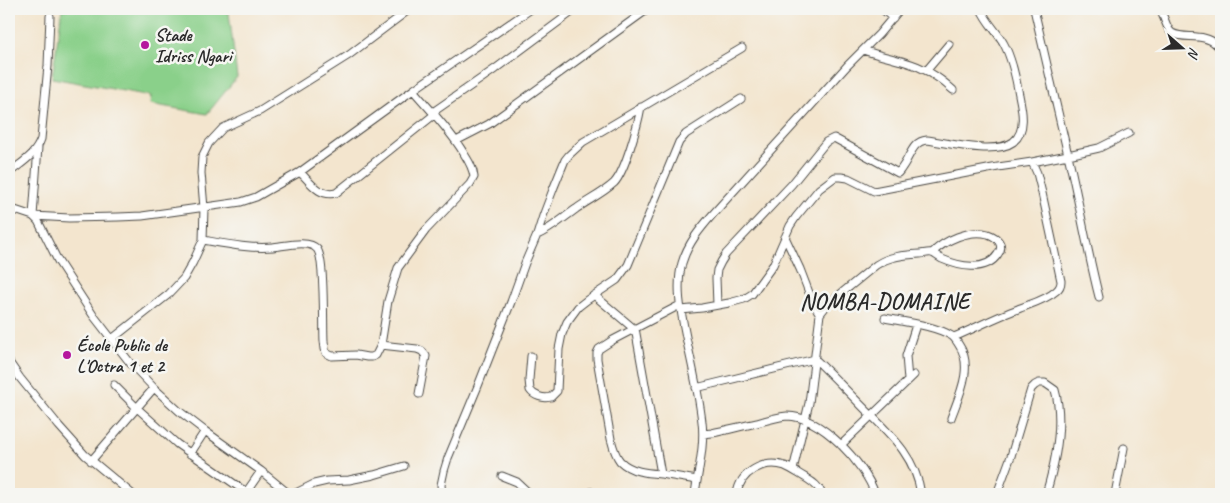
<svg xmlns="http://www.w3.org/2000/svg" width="1230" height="503" viewBox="0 0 1230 503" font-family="Caveat,sans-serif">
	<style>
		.grass { fill: #8ad08a; stroke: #5a7e5a }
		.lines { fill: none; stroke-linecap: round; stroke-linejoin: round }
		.minor-casing { stroke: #494743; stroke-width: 9 }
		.minor { stroke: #fff; stroke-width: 7 }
		.poi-dot { fill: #b5179e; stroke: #f6f6f2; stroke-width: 2 }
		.labels { text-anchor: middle; stroke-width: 5; stroke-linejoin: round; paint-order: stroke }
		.poi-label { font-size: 18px; font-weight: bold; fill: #2b2b2b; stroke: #f6f6f2; text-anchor: start }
		.district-label { font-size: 22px; font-weight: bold; letter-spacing: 1px; fill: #2b2b2b; stroke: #f6f6f2 }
	</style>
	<rect width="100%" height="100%" fill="#f6f6f2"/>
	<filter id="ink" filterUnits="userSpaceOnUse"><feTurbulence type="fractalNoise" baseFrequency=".02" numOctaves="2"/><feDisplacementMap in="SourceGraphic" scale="10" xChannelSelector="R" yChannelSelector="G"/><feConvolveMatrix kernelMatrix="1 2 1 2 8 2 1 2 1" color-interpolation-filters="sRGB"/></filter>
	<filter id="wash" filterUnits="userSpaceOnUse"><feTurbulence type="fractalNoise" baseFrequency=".0096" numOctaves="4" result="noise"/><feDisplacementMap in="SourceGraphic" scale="20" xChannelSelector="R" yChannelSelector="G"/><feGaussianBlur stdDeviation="1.12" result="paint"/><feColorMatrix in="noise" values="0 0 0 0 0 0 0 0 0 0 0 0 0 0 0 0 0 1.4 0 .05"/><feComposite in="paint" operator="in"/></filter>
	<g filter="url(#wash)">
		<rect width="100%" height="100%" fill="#f3e5ce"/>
		<path class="grass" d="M62,9H202L229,13L237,77L207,114L150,104L151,96L52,78Z"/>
	</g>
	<g filter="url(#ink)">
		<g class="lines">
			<defs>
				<path id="minor" d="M882,9L893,18
					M1034,9L1068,155L1099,148L1129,133
					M1159,9C1165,16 1166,29 1172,33C1184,40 1204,32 1217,45H1221
					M863,50C877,55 891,58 905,62C924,67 939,77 953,90
					M927,70L949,44
					M433,112L495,69L576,9
					M456,141L489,124L648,9
					M38,147L33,216L69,218L118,217L142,216L241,202L256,197L300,172L413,90L531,9
					M1032,162L1068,155C1079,202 1087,250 1099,297
					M300,172C311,183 319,197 336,193L435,114
					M9,173C22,162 35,156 41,139L48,66L50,16
					M9,208L33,216L38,221L58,261L93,315L131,364L154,388L179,411L205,431L261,471L289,494
					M537,235C551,229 563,218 576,209C588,200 602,194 614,183C625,172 638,124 641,107
					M785,237L800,269L813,303L820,314
					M203,240C226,244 250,249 273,247C284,246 309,239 317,249C325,258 323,325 324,341L325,349L326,353L332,356L356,355L367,357H372L376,355L381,345L388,301L398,268L426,230L470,184L474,177C473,167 468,160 463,152C449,129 430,110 413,90
					M594,295L633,328
					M680,305L613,340L599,349L597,353V359L611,439C613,447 615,455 620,461C631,472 647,473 661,474C673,476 685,478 697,480
					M717,305L716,278L717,270L721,262L726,254L792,184L826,142L834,138L898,173C901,170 903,166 905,163C911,153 914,141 927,140C948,143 995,155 1013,142C1027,131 1022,109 1019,95C1016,78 1012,59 1004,44C997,31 987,23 981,9
					M681,310L702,308L729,303L744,299L752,294L773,265L790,226L796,217L819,189L835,177H841L848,178L874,191L998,167L1032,162L1037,173L1042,193L1061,281C1061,285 1060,288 1056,291C1046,300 1030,304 1018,309C996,317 975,328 954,337
					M885,318C905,322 936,326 952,336C955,338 957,342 959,345C974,367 959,396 951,418
					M635,328L661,474
					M112,339L169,294L184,278L193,262L203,240L204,208L201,173L202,157L209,143L223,128L260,111L349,55L410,9
					M381,345L417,349L422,351L426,356L419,394
					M531,356L529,380L530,390C534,396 543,399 551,397L557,391L559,349L562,334L567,322L578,307L587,300L617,280L628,265L679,142L686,134L741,99
					M9,362L20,378L59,426L85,455L132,494
					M908,380L906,356L916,325
					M114,385L137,408L177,444L246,492
					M696,388L815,359C830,373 844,388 859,403C886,431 915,453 921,494
					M703,434L712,433C727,430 742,426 757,423C767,420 777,417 787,416C821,416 865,464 875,494
					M841,445L914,375
					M190,454L205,431
					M91,461L154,388
					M793,470L809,403L820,314L827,305L876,265C889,256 905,255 920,254C923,254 928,252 932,253C935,254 938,257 942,259C958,266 986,273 998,254C1005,245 997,237 988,234C969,229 945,240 932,253
					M502,476L517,482L530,494
					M245,494L261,471
					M294,494L314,484L327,481L349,480L374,475L404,466
					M442,494L441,485L444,471L448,458L478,386L511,302L525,263L537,235L543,216L554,187L565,160L569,155L583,142L742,48
					M583,494L591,492L596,494
					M695,494C698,471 705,445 702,422C699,395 693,369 687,342C682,317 675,289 682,263C688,243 700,229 713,214L847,66L879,34L900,9
					M737,494C740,472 764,459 785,466C792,469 799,474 806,478C812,482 819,486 822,494
					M997,494L1011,456L1031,389L1035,385L1039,383H1045L1055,390C1064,421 1055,464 1046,494
					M1115,494L1124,448"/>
			</defs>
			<use href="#minor" class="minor-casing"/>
			<use href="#minor" class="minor"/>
		</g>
	</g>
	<g class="poi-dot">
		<circle cx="145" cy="45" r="5"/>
		<circle cx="67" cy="355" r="5"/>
	</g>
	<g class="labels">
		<g class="poi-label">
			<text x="155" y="41">Stade<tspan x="155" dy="21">Idriss Ngari</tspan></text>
			<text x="77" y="351">École Public de<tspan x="77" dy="21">L'Octra 1 et 2</tspan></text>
		</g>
		<g class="district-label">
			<text x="885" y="309">NOMBA-DOMAINE</text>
		</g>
	</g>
	<rect width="1230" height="503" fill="none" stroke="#f6f6f2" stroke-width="30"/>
	<g transform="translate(1182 48) rotate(110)" stroke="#f6f6f2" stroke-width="4" paint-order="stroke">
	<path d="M0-4L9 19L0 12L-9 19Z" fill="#2b2b2b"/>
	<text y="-8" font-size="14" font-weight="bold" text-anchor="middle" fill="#2b2b2b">N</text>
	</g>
</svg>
